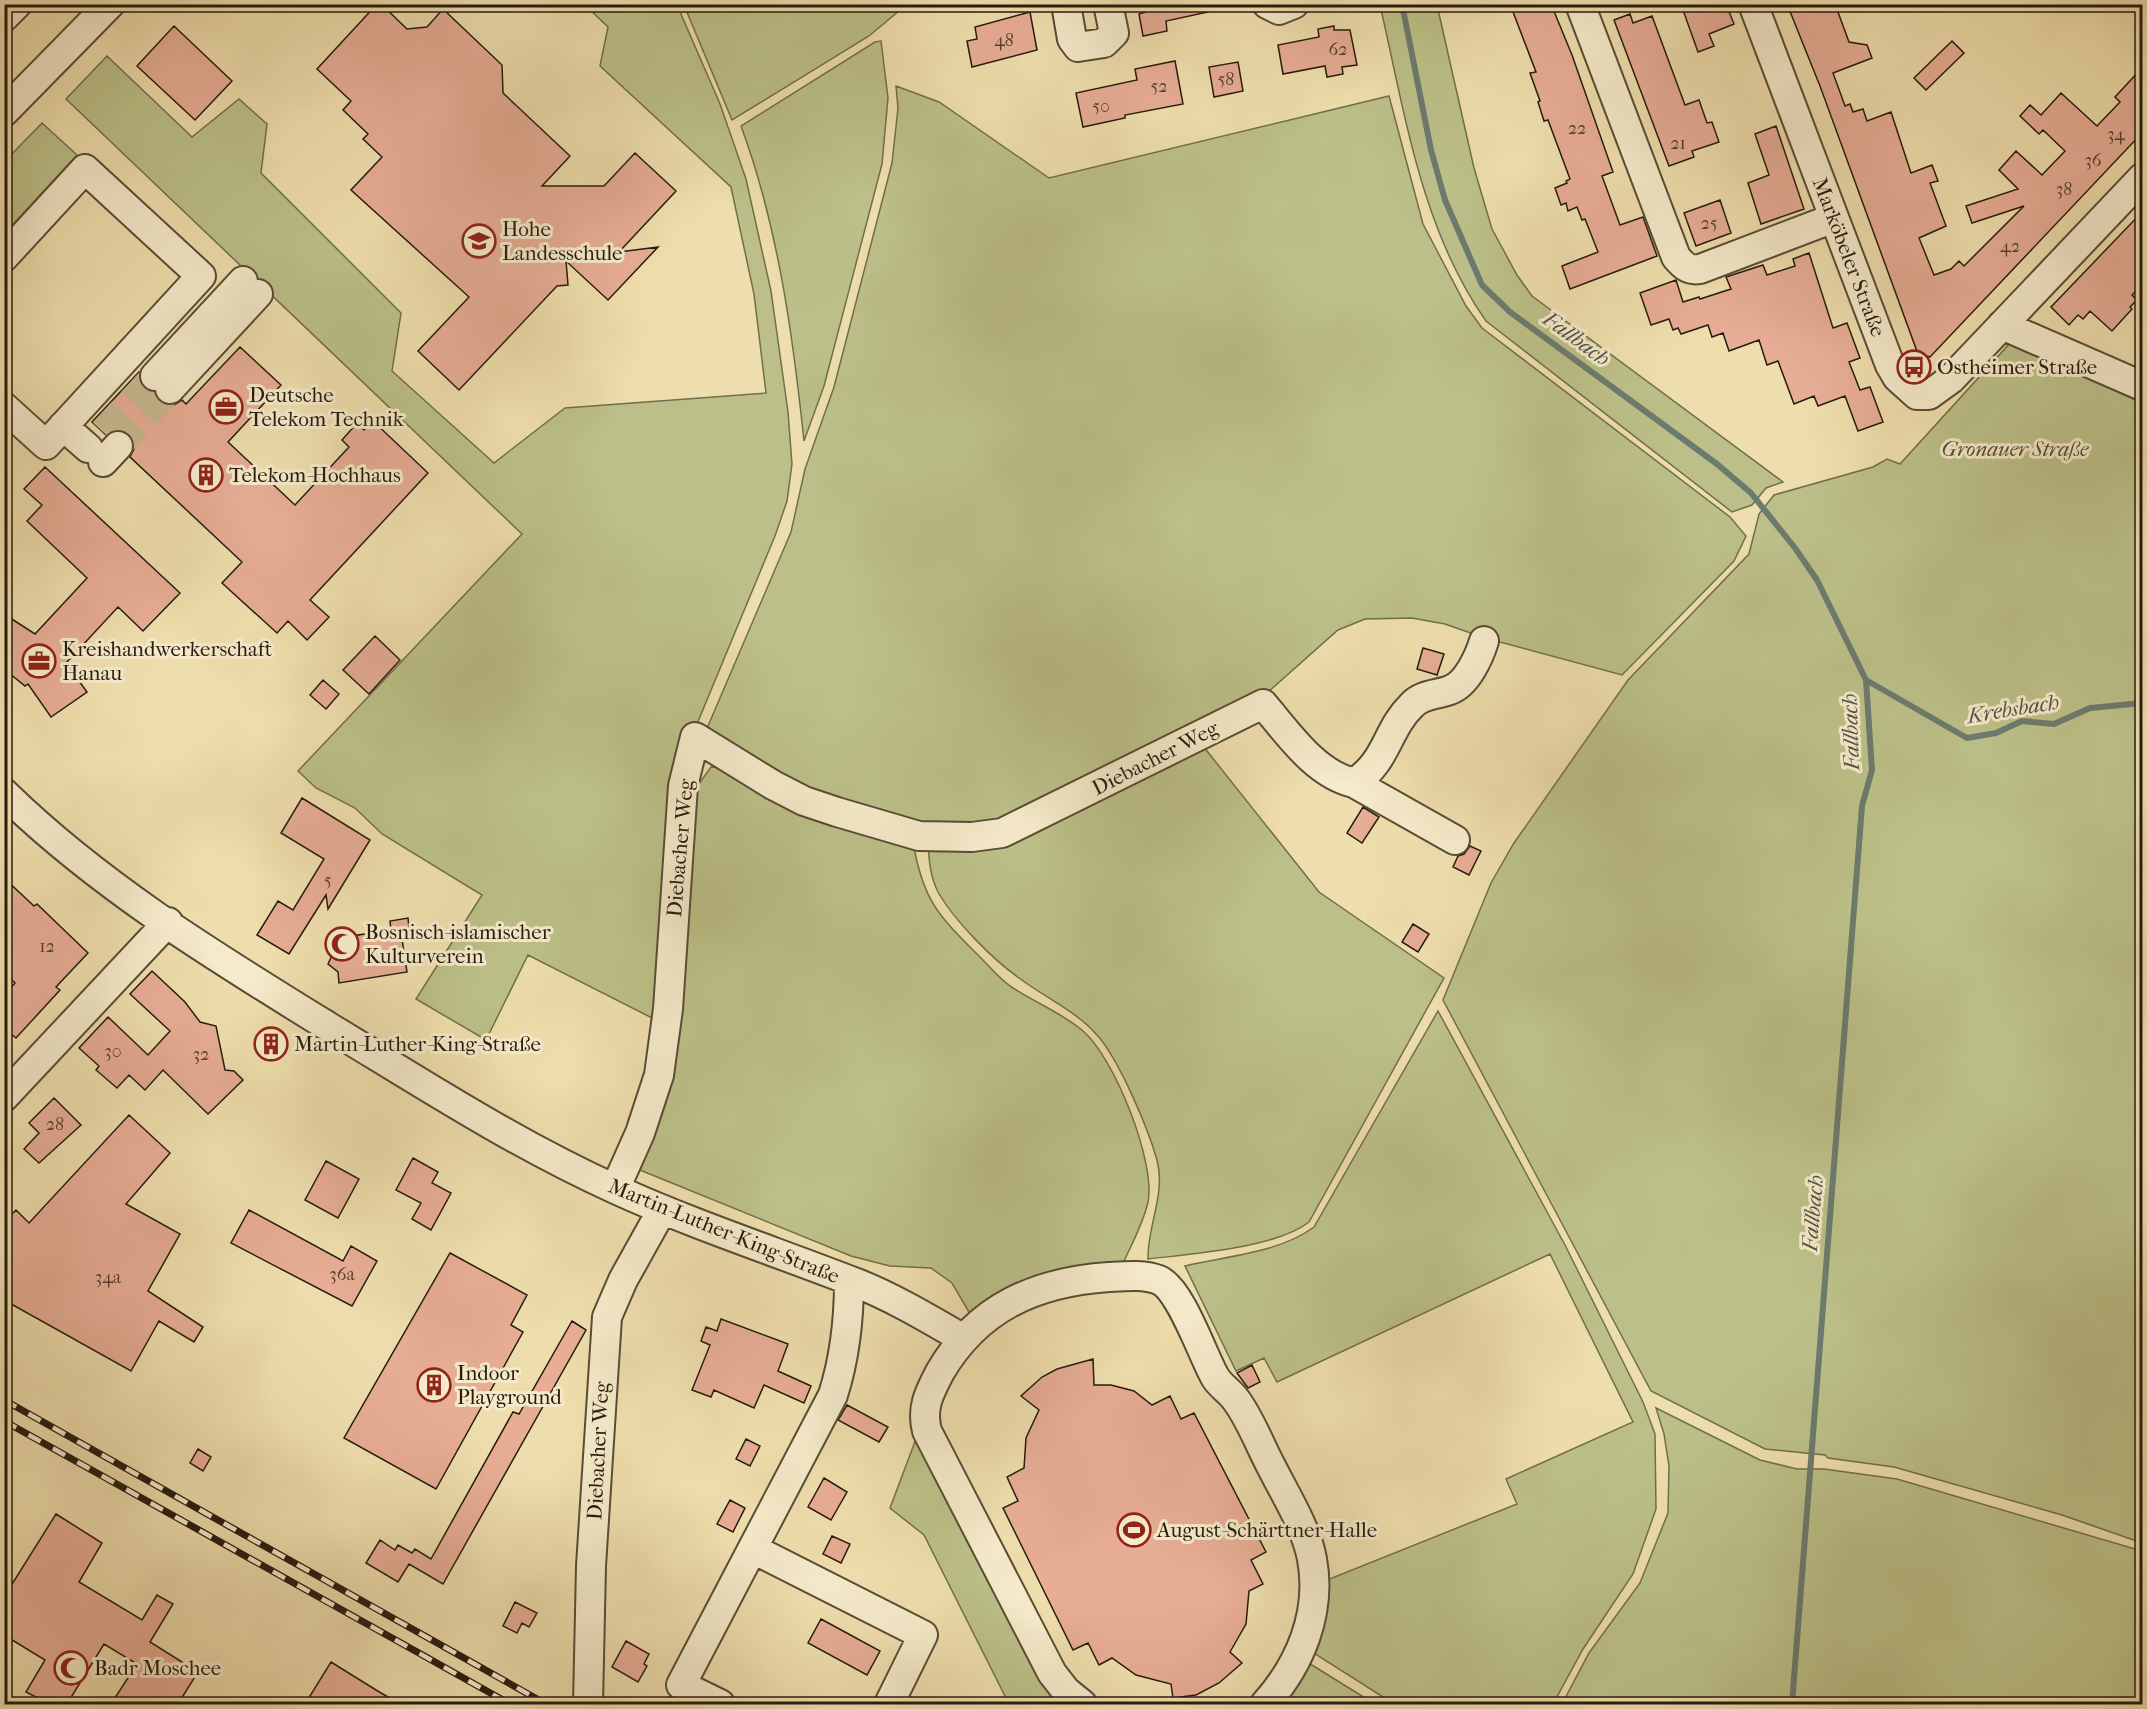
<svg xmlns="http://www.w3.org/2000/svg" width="2147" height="1709" viewBox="0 0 2147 1709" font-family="'IM FELL French Canon',serif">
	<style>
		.green { fill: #bcc088; stroke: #716e4b; stroke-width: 1.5 }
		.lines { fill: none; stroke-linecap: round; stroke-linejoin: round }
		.stream { stroke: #6c7b6f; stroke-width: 6 }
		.building { fill: #e7ad95; stroke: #261b0e; stroke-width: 1.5 }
		.minor-tunnel { stroke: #c7b78d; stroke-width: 28; stroke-dasharray: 28 14; stroke-linecap: butt }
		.minor-casing { stroke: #584c36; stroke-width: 32 }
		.minor { stroke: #f5eaca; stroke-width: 28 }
		.rail-casing { stroke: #261b0e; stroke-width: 7 }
		.rail { stroke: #f5eaca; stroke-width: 4.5; stroke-dasharray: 14; stroke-linecap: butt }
		.labels { text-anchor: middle; stroke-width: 6; stroke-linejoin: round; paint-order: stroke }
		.number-label { font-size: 18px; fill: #564030 }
		.poi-label { font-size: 21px; fill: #261b0e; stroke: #f5eaca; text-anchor: start }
		.street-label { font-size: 21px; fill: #261b0e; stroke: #f5eaca }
		.park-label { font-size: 21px; font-style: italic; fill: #534d33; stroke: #f5eaca }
		.water-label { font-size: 22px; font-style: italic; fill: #4f5347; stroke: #f5eaca }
	</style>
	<rect width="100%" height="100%" fill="#efdead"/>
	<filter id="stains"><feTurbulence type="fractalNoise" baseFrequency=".00333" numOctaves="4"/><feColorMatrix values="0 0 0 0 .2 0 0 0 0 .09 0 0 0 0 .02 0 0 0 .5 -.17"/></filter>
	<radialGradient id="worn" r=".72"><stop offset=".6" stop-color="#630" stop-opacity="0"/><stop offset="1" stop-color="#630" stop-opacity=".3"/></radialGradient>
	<path class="green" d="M585,5H677L720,104L746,179L771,291L788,412L792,464L787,501L775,536L692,736L658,1021L528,955L486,1040L416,999L482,895L382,834L355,808L316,788L298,771L522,534L66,99L107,56L192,137L239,99L267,124L261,173L401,313L392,371L494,463L565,408L766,393L754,294L731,187L600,66L608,27Z
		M684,5H906L869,36L732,120Z
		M1380,5H1437L1474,168L1492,229L1517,275L1532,296L1783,482L1766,488L1752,505L1732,512L1486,321C1421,229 1405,113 1380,5Z
		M881,41L888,98L882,164L824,386L804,441C793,336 778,226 741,126L875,42Z
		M896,86L939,102L1049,178L1389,96L1423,224L1466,306L1482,328L1730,517L1746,536L1734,561L1622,675L1485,638L1445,624L1412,618L1365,619L1338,630L1259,700L970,834L806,795L714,742L708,726L791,532L805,469L834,387L892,163L898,108Z
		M42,123L77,155L5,233V161Z
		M2011,342L2142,398V1543L2062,1515L1894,1467L1828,1458L1825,1455L1765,1449L1651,1391L1443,1000L1491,883L1514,843L1628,680L1749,554L1759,514L1774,495L1873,467L1887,459L1900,464Z
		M1203,746L1319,892L1444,978L1309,1222C1276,1248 1191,1254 1148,1259C1147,1226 1166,1195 1157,1160C1148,1128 1118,1057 1096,1034C1075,1010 1044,997 1019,978C992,959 954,920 938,892C930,876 929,860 928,843H972Z
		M711,767L730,768L913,842C923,901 938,915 980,957C990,967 1001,981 1013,988C1036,1003 1062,1013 1083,1031C1114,1057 1156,1162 1148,1202C1143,1225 1129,1249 1120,1270L973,1319L952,1283L931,1268L890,1266L851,1256L640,1170L654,1135L696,788Z
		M1438,1011L1565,1245L1643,1402L1655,1434L1656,1509L1633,1574L1583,1649L1553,1704H1394L1312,1652L1327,1580L1517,1504L1506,1479L1633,1422L1550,1254L1277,1382L1264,1358L1236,1371L1185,1266C1227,1256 1279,1253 1314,1227Z
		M1656,1408L1760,1460L1797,1469H1824L1897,1479L2142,1551V1704H1562L1589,1653L1640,1583L1668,1513L1669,1466L1664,1434Z
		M919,1431L1068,1704H1009L924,1535L890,1508Z
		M1307,1662L1375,1704H1279Z"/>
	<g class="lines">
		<path class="stream" d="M1402,4L1431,150L1445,200L1482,285L1510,312L1717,464L1751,493L1795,548L1817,580L1866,680L1872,770L1862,806L1792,1704
			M1866,680L1967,738L1996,733L2022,721L2054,724L2090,708L2142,703"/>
	</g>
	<path class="building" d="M377,4H381L407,29L427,27L443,9L502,65L503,93L570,156L542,186H604L635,153L676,191L619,252L658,247L608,300L566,261L568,285L557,286L459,390L418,351L469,297L351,190L382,157L363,139L368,134L343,110L351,101L317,69Z
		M1144,4H1207L1208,12L1166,21L1167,31L1143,36L1139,14L1146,12Z
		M1510,4H1551L1572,55L1613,172L1602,176L1620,225L1643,217L1657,256L1570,289L1562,266L1598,252L1585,219L1582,220L1577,207L1568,211L1566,203L1561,205L1555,188L1567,183L1566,181L1570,179L1548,120L1544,121L1538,102L1540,101L1530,73L1536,72Z
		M1697,4H1726L1734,24L1709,34L1714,46L1698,52L1683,10Z
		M1787,4H1835L1849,42L1867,45L1872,58L1833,73L1845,106L1850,104L1853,112L1863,109L1867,121L1891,112L1911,173L1932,165L1938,181L1930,183L1946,226L1919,238L1934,275L1951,269L1959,261L1964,266L2024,206L1972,223L1966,206L2018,189L1999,170L2016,151L2042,175L2065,151L2043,130L2039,134L2020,116L2030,105L2041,115L2061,93L2097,126L2120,102L2115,97L2142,68V133L1930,357L1918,354L1820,86Z
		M1030,12L1037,50L972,67L967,41L977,39L975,27Z
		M1630,14L1633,23L1652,16L1685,105L1699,100L1707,123L1712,122L1719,142L1692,151L1694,157L1669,166L1614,20Z
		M174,26L232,81L195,120L137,66Z
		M1334,26V30H1350L1357,65L1342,67L1343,74L1327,77L1325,66L1283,74L1278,45L1319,37L1318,29Z
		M1952,41L1964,53L1926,90L1914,78Z
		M1175,61L1183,104L1125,115V118L1083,127L1076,93L1137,80L1135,69Z
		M1238,62L1243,91L1214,97L1209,67Z
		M1776,126L1804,209L1761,224L1748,183L1769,175L1755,134Z
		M1720,200L1731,233L1696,246L1684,213Z
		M2142,212V285L2132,295L2137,300L2130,307L2132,309L2112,331L2090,311L2083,319L2078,315L2069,325L2051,307Z
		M1809,253L1833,328L1847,323L1860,358L1849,362L1860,390L1870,387L1883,422L1858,431L1845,396L1818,406L1814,396L1794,404L1778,361L1767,365L1759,340L1729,351L1723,333L1712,337L1708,325L1681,334L1678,328L1673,330L1669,319L1651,325L1640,293L1676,280L1683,302L1699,297L1700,299L1731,289L1726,277L1763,265L1767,275L1795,266L1793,259Z
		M240,347L281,385L228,442L295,505L349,447L342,440L357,423L364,430L373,421L428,473L310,600L329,617L307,640L288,621L277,633L222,583L242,562L130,457L134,449L130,434L121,430L106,435L92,422L139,372L143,388L154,392L159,401L174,405L182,400L186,404Z
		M45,467L180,593L143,631L118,607L66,663L87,692L51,717L28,684L25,686L4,669V614L35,634L87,578L27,521L42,505L24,489Z
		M375,636L400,660L369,694L343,670Z
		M1423,648L1444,654L1437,675L1417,669Z
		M323,680L339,694L326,709L310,695Z
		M302,798L370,840L328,909L326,895L289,954L257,935L278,901L293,910L324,859L281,833Z
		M1363,807L1379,817L1362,843L1347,833Z
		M1470,846L1481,851L1469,875L1453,867L1458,856L1464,854Z
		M4,878L34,906L37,904L88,953L56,987L60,990L16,1038L4,1028V995L15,983L4,972Z
		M408,918L410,938L402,939L407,972L339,983L338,972L328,964L334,951L332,939L391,930L390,921Z
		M1413,924L1429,934L1418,952L1402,942Z
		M152,971L185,1002L200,1022L216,1026L225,1070L234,1071L243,1080L208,1114L163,1070L145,1090L129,1075L117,1088L96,1070L99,1066L79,1048L108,1017L148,1055L170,1031L130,994Z
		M54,1098L81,1125L39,1163L24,1149L39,1133L29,1123Z
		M129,1115L170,1153L126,1204L180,1234L148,1291L203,1327L194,1342L159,1321L131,1371L4,1300V1222L16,1210L29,1223Z
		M413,1158L438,1172L432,1183L451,1193L431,1230L412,1219L421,1203L396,1190Z
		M326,1161L359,1179L338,1218L305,1200Z
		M249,1210L343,1261L351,1246L377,1261L352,1306L231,1243Z
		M450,1253L527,1295L511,1325L523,1332L436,1489L344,1438Z
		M721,1319L788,1344L778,1371L811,1386L804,1403L764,1385L754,1408L714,1390L711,1397L692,1390L710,1345L701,1341L706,1327L717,1331Z
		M572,1321L586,1330L443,1584L409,1564L398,1582L366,1563L380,1540L395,1550L398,1545L412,1553L415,1549L431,1559L513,1412L519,1414Z
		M1093,1359L1094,1385H1111L1134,1391L1152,1405L1170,1396L1181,1419L1194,1413L1266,1552L1251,1560L1263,1584L1249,1591L1246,1624L1230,1652L1242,1663L1219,1683L1196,1695L1173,1698L1171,1684L1136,1675L1112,1658L1099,1665L1088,1643L1073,1650L1003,1508L1018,1501L1007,1477L1024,1468L1026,1438L1039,1410L1021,1396L1042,1377L1057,1369Z
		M1252,1365L1260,1382L1248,1388L1237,1373Z
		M847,1405L888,1427L879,1442L838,1420Z
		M746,1439L760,1446L750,1466L736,1459Z
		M198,1449L211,1457L203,1471L190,1463Z
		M824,1478L847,1492L831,1520L808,1507Z
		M730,1500L745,1508L733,1532L717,1524Z
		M56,1514L102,1543L79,1582L142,1620L157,1595L173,1604L150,1642L198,1672L178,1704H111L137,1664L104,1644L67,1704H34L38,1698L26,1692L45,1660L4,1635V1597Z
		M832,1536L850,1544L841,1563L823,1554Z
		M515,1602L537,1613L529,1627L522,1623L517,1633L503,1626Z
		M821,1619L880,1651L867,1675L808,1643Z
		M626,1641L649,1654L644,1664L647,1666L638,1682L612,1667Z
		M331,1662L376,1690L400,1704H305Z"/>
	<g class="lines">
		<path class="minor-tunnel" d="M103,432L155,376
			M118,446L170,389"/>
		<defs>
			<path id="minor" d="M1066,4L1072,39L1078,47L1104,43L1114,33L1108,4
				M1267,4L1279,10L1294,4
				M1580,4L1676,257C1683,265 1688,271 1700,269L1834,218
				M1753,4L1890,365L1897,377L1917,395H1929L1951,379L2142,178
				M4,17L17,4
				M4,112L110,4
				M4,257L85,169L201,276L46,445L4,407
				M2002,325L2142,386
				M155,376L243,281
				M170,389L258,294
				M63,426L88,448
				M103,462L118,446
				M1354,783L1455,840
				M4,793C99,886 217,958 329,1027C423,1084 514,1143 615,1189C694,1225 777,1252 859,1284C894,1298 929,1319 962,1338
				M4,1097L168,922
				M615,1189L640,1133L659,1075L668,1009L683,786L695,737L773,785L804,801L837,812L919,836L972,837L1002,833L1263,704C1288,733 1315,774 1354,783C1388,761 1386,730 1412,705C1422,694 1437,695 1450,690C1467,684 1479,657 1484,641
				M753,1549L923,1635L889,1704
				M588,1704L591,1566L607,1317L623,1280L662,1210
				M720,1704L681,1685L833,1395C845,1357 849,1321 849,1281
				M1082,1704L1066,1691L1052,1673L927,1431C921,1408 929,1393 940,1372C978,1307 1036,1282 1109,1277C1125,1276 1144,1274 1159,1280C1181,1290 1202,1354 1215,1377C1220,1386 1230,1391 1236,1400C1251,1420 1260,1446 1272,1468C1286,1496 1306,1527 1312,1559C1322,1613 1300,1665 1265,1704"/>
		</defs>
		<use href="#minor" class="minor-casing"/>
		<use href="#minor" class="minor"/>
		<defs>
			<path id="rail" d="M4,1400L546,1704
				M4,1421L510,1704"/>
		</defs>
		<use href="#rail" class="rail-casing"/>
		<use href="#rail" class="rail"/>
	</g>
	<defs>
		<symbol id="school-ring" viewBox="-11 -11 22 22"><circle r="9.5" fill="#f5eaca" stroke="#8f2418" stroke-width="1.5"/><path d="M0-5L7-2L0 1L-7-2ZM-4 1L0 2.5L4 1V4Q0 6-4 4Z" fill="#8f2418"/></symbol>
		<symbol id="bus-ring" viewBox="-11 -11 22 22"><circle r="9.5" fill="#f5eaca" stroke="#8f2418" stroke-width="1.5"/><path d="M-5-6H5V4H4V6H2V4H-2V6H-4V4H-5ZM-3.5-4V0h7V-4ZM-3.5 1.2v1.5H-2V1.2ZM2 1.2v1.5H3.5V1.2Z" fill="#8f2418"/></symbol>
		<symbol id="office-ring" viewBox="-11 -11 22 22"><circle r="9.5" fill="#f5eaca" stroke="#8f2418" stroke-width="1.5"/><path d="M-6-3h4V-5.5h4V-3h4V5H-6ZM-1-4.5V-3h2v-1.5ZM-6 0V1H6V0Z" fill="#8f2418"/></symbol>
		<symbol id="building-ring" viewBox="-11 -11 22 22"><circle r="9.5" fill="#f5eaca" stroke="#8f2418" stroke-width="1.5"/><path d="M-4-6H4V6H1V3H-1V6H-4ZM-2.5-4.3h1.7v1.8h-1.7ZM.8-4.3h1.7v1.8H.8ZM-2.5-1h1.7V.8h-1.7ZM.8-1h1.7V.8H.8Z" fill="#8f2418"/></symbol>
		<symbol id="mosque-ring" viewBox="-11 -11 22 22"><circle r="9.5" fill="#f5eaca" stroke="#8f2418" stroke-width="1.5"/><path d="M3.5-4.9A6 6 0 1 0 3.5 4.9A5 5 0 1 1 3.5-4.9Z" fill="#8f2418"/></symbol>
		<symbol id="stadium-ring" viewBox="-11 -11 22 22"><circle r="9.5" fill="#f5eaca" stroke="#8f2418" stroke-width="1.5"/><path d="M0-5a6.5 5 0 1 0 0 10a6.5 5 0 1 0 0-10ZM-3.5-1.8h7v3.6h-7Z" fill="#8f2418"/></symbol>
	</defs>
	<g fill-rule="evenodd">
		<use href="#school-ring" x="460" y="222" width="38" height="38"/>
		<use href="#bus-ring" x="1895" y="348" width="38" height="38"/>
		<use href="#office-ring" x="207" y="388" width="38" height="38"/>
		<use href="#building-ring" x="187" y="456" width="38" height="38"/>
		<use href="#office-ring" x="20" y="642" width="38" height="38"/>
		<use href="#mosque-ring" x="323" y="925" width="38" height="38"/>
		<use href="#building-ring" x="252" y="1025" width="38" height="38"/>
		<use href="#building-ring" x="415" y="1366" width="38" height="38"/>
		<use href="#stadium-ring" x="1115" y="1511" width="38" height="38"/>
		<use href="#mosque-ring" x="52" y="1649" width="38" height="38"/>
	</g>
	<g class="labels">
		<g class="number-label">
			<text x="1004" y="46">48</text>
			<text x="1338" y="55">62</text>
			<text x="1226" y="85">58</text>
			<text x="1159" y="92">52</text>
			<text x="1101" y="112">50</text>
			<text x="1577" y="134">22</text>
			<text x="2116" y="140">34</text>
			<text x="1678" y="149">21</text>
			<text x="2093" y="166">36</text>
			<text x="2064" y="195">38</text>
			<text x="1709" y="229">25</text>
			<text x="2010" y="252">42</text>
			<text x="328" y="886">5</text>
			<text x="47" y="952">12</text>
			<text x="113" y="1057">30</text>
			<text x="201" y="1060">32</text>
			<text x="55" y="1130">28</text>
			<text x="342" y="1280">36a</text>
			<text x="108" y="1283">34a</text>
		</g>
		<g class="poi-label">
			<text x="502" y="236">Hohe<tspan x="502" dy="24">Landesschule</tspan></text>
			<text x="1937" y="374">Ostheimer Straße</text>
			<text x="249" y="402">Deutsche<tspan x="249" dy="24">Telekom Technik</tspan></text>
			<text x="229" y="482">Telekom-Hochhaus</text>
			<text x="62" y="656">Kreishandwerkerschaft<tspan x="62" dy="24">Hanau</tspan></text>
			<text x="365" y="939">Bosnisch-islamischer<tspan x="365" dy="24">Kulturverein</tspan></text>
			<text x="294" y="1051">Martin-Luther-King-Straße</text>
			<text x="457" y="1380">Indoor<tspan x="457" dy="24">Playground</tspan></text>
			<text x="1157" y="1537">August-Schärttner-Halle</text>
			<text x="94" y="1675">Badr Moschee</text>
		</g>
		<g class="street-label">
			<text transform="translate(1849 257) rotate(69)" y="7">Marköbeler Straße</text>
			<text transform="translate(1155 758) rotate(-27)" y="7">Diebacher Weg</text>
			<text transform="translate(680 848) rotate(-85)" y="7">Diebacher Weg</text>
			<text transform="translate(724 1231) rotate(22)" y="7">Martin-Luther-King-Straße</text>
			<text transform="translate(598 1451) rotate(-87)" y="7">Diebacher Weg</text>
		</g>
		<g class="park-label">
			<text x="2015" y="456">Gronauer Straße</text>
		</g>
		<g class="water-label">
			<text transform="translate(1577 338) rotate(36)" y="8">Fallbach</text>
			<text transform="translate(2013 708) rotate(-9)" y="8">Krebsbach</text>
			<text transform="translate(1850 732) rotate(-92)" y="8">Fallbach</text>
			<text transform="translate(1812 1213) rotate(-85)" y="8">Fallbach</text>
		</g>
	</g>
	<rect width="2147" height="1709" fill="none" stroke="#efdead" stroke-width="24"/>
	<rect x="6" y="6" width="2135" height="1697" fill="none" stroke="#261b0e" stroke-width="3"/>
	<rect x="12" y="12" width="2123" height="1685" fill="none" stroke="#261b0e" stroke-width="1.5"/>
	<rect width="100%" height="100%" filter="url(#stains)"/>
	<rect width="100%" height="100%" fill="url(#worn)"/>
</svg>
